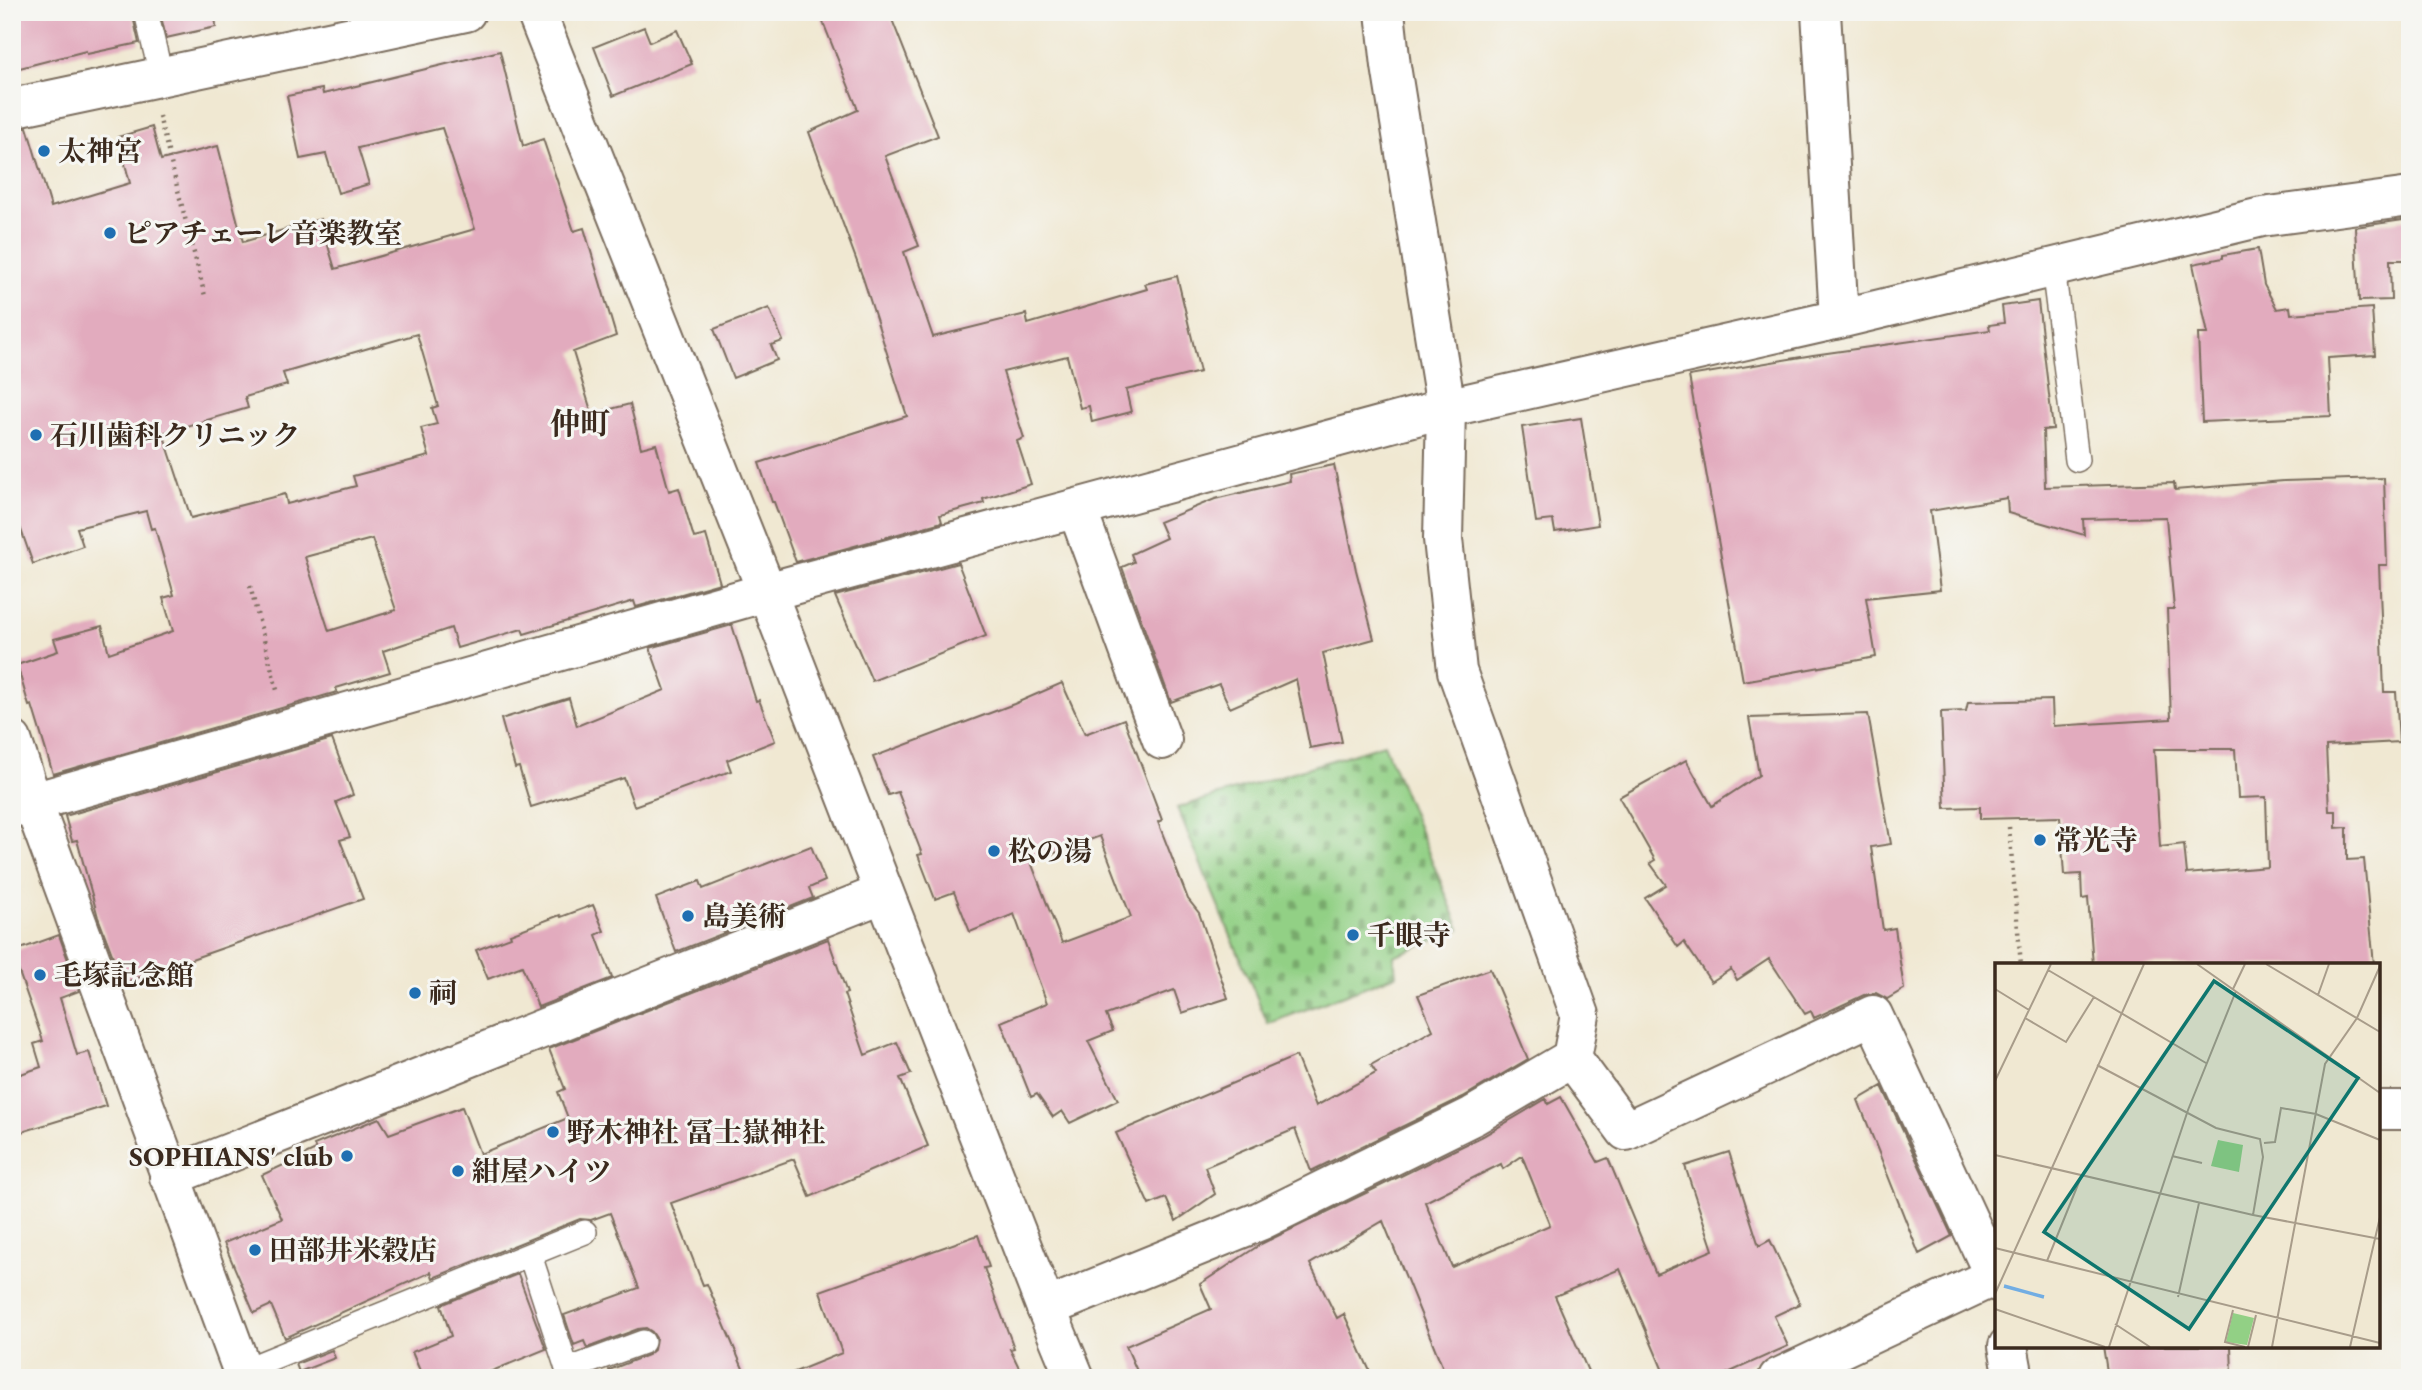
<svg xmlns="http://www.w3.org/2000/svg" width="2422" height="1390" viewBox="0 0 2422 1390" font-family="'EB Garamond','Noto Serif JP',serif">
	<style>
		.cemetery { fill: url(#cemetery-stones); stroke: #667d52; stroke-width: 2 }
		.building { fill: #e2abbe; fill-rule: evenodd }
		.lines { fill: none; stroke-linecap: round; stroke-linejoin: round }
		.service-casing { stroke: #7a6c5d; stroke-width: 26 }
		.minor-casing { stroke: #7a6c5d; stroke-width: 42 }
		.tertiary-casing { stroke: #7a6c5d; stroke-width: 42 }
		.path { stroke: #7a6c5d; stroke-width: 4.5; stroke-dasharray: 2 5; stroke-linecap: butt }
		.service { stroke: #fff; stroke-width: 23 }
		.minor { stroke: #fff; stroke-width: 38 }
		.tertiary { stroke: #fff; stroke-width: 38 }
		.poi-dot { fill: #1f6fb2; stroke: #f6f6f2; stroke-width: 2.5 }
		.labels { text-anchor: middle; stroke-width: 6; stroke-linejoin: round; paint-order: stroke }
		.poi-label { font-size: 28px; font-weight: bold; fill: #3b2a1e; stroke: #f6f6f2; text-anchor: start }
		.neighbourhood-label { font-size: 30px; font-weight: bold; fill: #3b2a1e; stroke: #f6f6f2 }
		.inset-river { fill: none; stroke: #72ade3; stroke-width: 3.5 }
		.inset-road { fill: none; stroke: #a89c8a; stroke-width: 2 }
		.view { fill: #0f766e; fill-opacity: 0.15; stroke: #0f766e; stroke-width: 3.5 }
		.inset-edge { fill: none; stroke: #3b2a1e; stroke-width: 3.5 }
	</style>
	<defs>
		<pattern id="cemetery-stones" width="16" height="16" patternUnits="userSpaceOnUse" patternTransform="scale(1.75)"><rect width="16" height="16" fill="#92d085"/><path d="M2 7V4a2 2 0 0 1 4 0v3zM10 15v-3a2 2 0 0 1 4 0v3z" fill="#78a96c"/></pattern>
	</defs>
	<rect width="100%" height="100%" fill="#f6f6f2"/>
	<filter id="ink" filterUnits="userSpaceOnUse"><feTurbulence type="fractalNoise" baseFrequency=".0143" numOctaves="2"/><feDisplacementMap in="SourceGraphic" scale="14" xChannelSelector="R" yChannelSelector="G"/><feConvolveMatrix kernelMatrix="1 2 1 2 8 2 1 2 1" color-interpolation-filters="sRGB"/></filter>
	<filter id="wash" filterUnits="userSpaceOnUse"><feTurbulence type="fractalNoise" baseFrequency=".00686" numOctaves="4" result="noise"/><feDisplacementMap in="SourceGraphic" scale="28" xChannelSelector="R" yChannelSelector="G"/><feGaussianBlur stdDeviation="1.57" result="paint"/><feColorMatrix in="noise" values="0 0 0 0 0 0 0 0 0 0 0 0 0 0 0 0 0 1.4 0 .05"/><feComposite in="paint" operator="in"/></filter>
	<g filter="url(#wash)">
		<rect width="100%" height="100%" fill="#f0e8d2"/>
		<path class="cemetery" d="M1384,744L1460,929L1394,956L1396,975L1268,1024L1177,808Z"/>
		<g id="blocks">
			<path class="building" d="M12,12H132L139,43L87,54L86,51L12,70Z
				M160,12H215L216,27L166,38Z
				M819,12H889L938,136L885,156L919,246L904,252L933,337L1026,314L1028,324L1147,289L1145,284L1177,276L1200,372L1126,390L1131,412L1092,422L1089,406L1080,408L1067,356L1003,372L1024,438L1017,441L1031,484L983,499L984,503L940,515L942,522L796,562L774,502H772L759,463L907,416L863,278L809,132L858,110Z
				M644,27L650,42L677,30L692,64L613,96L594,47Z
				M500,51L523,146L543,139L574,231L584,228L616,336L573,352L592,414L630,404L641,448L656,444L669,491L679,488L694,538L706,535L720,583L636,607L634,601L524,634L522,629L457,648L451,628L383,651L390,672L336,688L337,692L53,774L32,705L29,706L17,665L58,651L54,639L102,626L109,653L173,631L163,598L174,595L155,528L151,529L146,511L77,528L83,546L33,564L17,518H12V129L27,127L51,207L130,183L118,137L152,127L161,160L218,146L243,242L320,219L335,269L475,229L442,128L358,148L369,184L338,193L326,154L300,159L287,96L322,89L323,94ZM417,334L438,406L432,408L437,424L421,428L429,456L353,476L356,486L287,504L285,494L191,518L163,433L248,408L245,397L287,385L283,373ZM372,539L396,610L329,631L305,557Z
				M2410,219V260H2390L2391,300L2359,301L2355,227Z
				M2258,249L2264,285L2277,309L2290,307L2291,314L2372,308L2375,355L2328,358L2331,416L2202,422L2198,334H2208L2193,264L2223,258V255Z
				M2038,301L2053,429L2043,430L2045,487L2174,483L2175,490L2284,481L2384,478L2387,565H2379L2384,692H2396L2399,742L2326,746L2329,811H2336V828L2347,827V860L2364,859L2374,965H2093L2088,898L2082,899L2081,874L2064,875L2060,817L1980,819V807L1945,808L1941,712L1966,711L1968,702L2052,700L2053,726L2171,719L2167,609H2174L2166,517L2083,519L2084,535L2008,513L2007,498L1930,511L1940,590L1866,598L1876,657L1743,681L1689,376L1813,355L1990,330L1989,325L2004,323L2002,306ZM2154,749H2235L2238,798L2266,797L2268,867L2187,874L2184,844L2160,847Z
				M769,308L783,341L771,345L777,360L733,378L714,329Z
				M1581,418L1598,525L1555,532L1553,520L1536,522L1522,427Z
				M1334,465L1356,570L1374,639L1323,653L1342,742L1310,748L1296,679L1230,708L1219,684L1171,702L1122,567L1134,562L1131,554L1166,538L1159,522L1215,499L1290,481L1289,474Z
				M958,563L986,636L872,681L835,596Z
				M732,625L756,701L759,700L775,741L727,760L731,771L634,806L624,778L531,807L519,767L515,768L501,719L569,698L577,726L665,690L650,648Z
				M1062,683L1085,734L1124,719L1162,820L1158,822L1188,899L1199,913L1228,998L1182,1013L1174,990L1106,1015L1113,1031L1088,1041L1118,1100L1070,1123L1062,1111L1053,1117L1037,1094L1031,1097L1001,1022L1047,1003L1014,914L970,932L954,892L935,899L918,855L922,854L898,792L888,795L873,757L1014,704ZM1100,836L1131,917L1062,943L1031,862Z
				M1868,714L1891,844L1871,847L1883,930L1895,928L1904,989L1887,999L1876,993L1864,995L1814,1018L1811,1011L1805,1014L1769,959L1737,980L1731,969L1711,982L1684,942L1678,947L1645,898L1666,885L1650,863L1655,860L1619,797L1686,760L1712,806L1759,775L1749,718Z
				M332,739L353,795L336,802L350,837L340,840L363,899L126,982L123,974L120,975L98,917L77,840L72,841L65,816Z
				M811,846L825,881L809,888L813,898L676,952L656,898L700,881L703,889Z
				M593,905L604,931L596,935L612,978L538,1007L522,966L488,979L476,950L511,937L510,934L560,915L561,917Z
				M59,935L79,991L60,998L77,1055L89,1052L106,1106L12,1135V1077L41,1067L34,1044L43,1041L12,952Z
				M828,939L847,993L844,994L865,1055L897,1042L911,1074L900,1078L928,1146L810,1197L794,1159L671,1203L703,1285L707,1284L747,1378H612L609,1370L648,1355L654,1350L656,1338L652,1332L646,1328L638,1329L587,1348L584,1341L574,1345L564,1315L639,1288L610,1213L591,1220L580,1219L433,1278L431,1272L285,1338L271,1305L254,1313L224,1243L282,1219L262,1175L316,1150L314,1145L379,1118L389,1134L462,1107L480,1154L568,1118L558,1092L565,1089L549,1049Z
				M1490,969L1528,1059L1463,1097L1311,1171L1295,1129L1205,1167L1215,1194L1176,1221L1166,1198L1149,1205L1116,1133L1296,1056L1316,1106L1376,1073L1371,1065L1433,1030L1418,995Z
				M1882,1086L1952,1236L1919,1254L1858,1100Z
				M1561,1097L1598,1162L1608,1158L1656,1274L1713,1250L1685,1166L1729,1152L1759,1246L1770,1240L1800,1304L1774,1316L1788,1346L1717,1378H1666L1620,1269L1555,1296L1591,1378H1447L1383,1221L1310,1264L1337,1318L1344,1314L1373,1378H1140L1126,1346L1211,1309L1200,1284L1261,1244L1483,1136L1546,1099L1548,1104ZM1522,1156L1550,1225L1452,1267L1425,1202L1501,1164L1503,1169Z
				M978,1235L989,1267L984,1268L1014,1348L1010,1349L1024,1378H785V1376L842,1353L820,1291Z
				M518,1274L546,1349L475,1378H423L412,1352L451,1336L441,1305Z
				M2103,1346H2231L2232,1373L2108,1378Z
				M332,1350L335,1358L299,1372L296,1364Z"/>
		</g>
	</g>
	<g filter="url(#ink)">
		<use href="#blocks" fill-opacity="0" stroke="#7a6c5d" stroke-width="2"/>
		<g class="lines">
			<defs>
				<path id="service" d="M146,12L161,75
					M2053,267L2077,460
					M530,1255L570,1378
					M567,1370L643,1342
					M242,1371L585,1232"/>
				<path id="minor" d="M1821,12L1839,319
					M12,108L466,12
					M1077,509L1162,740
					M12,740L33,803L245,1378
					M12,808L767,592L1446,408L1839,319L2262,217L2410,197
					M1572,1058L1626,1131L1873,1015L1997,1282
					M2378,1110H2410
					M169,1177L884,893
					M1046,1308L1260,1221L1473,1116L1572,1058L1580,1015L1457,671L1443,539L1446,408L1391,66L1385,12
					M2008,1346L2014,1378
					M1778,1378L1997,1275"/>
				<path id="tertiary" d="M536,12L767,592L1046,1308L1075,1378"/>
			</defs>
			<use href="#service" class="service-casing"/>
			<use href="#minor" class="minor-casing"/>
			<use href="#tertiary" class="tertiary-casing"/>
			<path class="path" d="M159,116L205,296
				M250,586L277,690
				M2009,827L2021,965"/>
			<use href="#service" class="service"/>
			<use href="#minor" class="minor"/>
			<use href="#tertiary" class="tertiary"/>
		</g>
	</g>
	<g class="poi-dot">
		<circle cx="44" cy="151" r="7"/>
		<circle cx="110" cy="233" r="7"/>
		<circle cx="36" cy="435" r="7"/>
		<circle cx="2040" cy="840" r="7"/>
		<circle cx="994" cy="851" r="7"/>
		<circle cx="688" cy="916" r="7"/>
		<circle cx="1353" cy="935" r="7"/>
		<circle cx="40" cy="975" r="7"/>
		<circle cx="415" cy="993" r="7"/>
		<circle cx="553" cy="1132" r="7"/>
		<circle cx="347" cy="1156" r="7"/>
		<circle cx="458" cy="1171" r="7"/>
		<circle cx="255" cy="1250" r="7"/>
	</g>
	<g class="labels">
		<g class="poi-label">
			<text x="58" y="161">太神宮</text>
			<text x="124" y="243">ピアチェーレ音楽教室</text>
			<text x="50" y="445">石川歯科クリニック</text>
			<text x="2054" y="850">常光寺</text>
			<text x="1008" y="861">松の湯</text>
			<text x="702" y="926">島美術</text>
			<text x="1367" y="945">千眼寺</text>
			<text x="54" y="985">毛塚記念館</text>
			<text x="429" y="1003">祠</text>
			<text x="567" y="1142">野木神社 冨士嶽神社</text>
			<text x="333" y="1166" text-anchor="end">SOPHIANS' club</text>
			<text x="472" y="1181">紺屋ハイツ</text>
			<text x="269" y="1260">田部井米穀店</text>
		</g>
		<g class="neighbourhood-label">
			<text x="580" y="434">仲町</text>
		</g>
	</g>
	<g transform="translate(1995 963)">
		<rect width="385" height="385" fill="#f0e8d2"/>
		<path d="M223,177L248,182L244,209L216,203Z" fill="#92d085"/>
		<path d="M238,350L259,355L252,382L231,379Z" fill="#92d085"/>
		<path class="inset-river" d="M9,323L49,334"/>
		<path class="inset-road" d="M202,1L385,130M271,1L385,69M53,7L211,100M0,26L34,47M238,26L250,1M323,32L334,1M30,55L71,79L99,34M102,102L221,165L265,176L268,194L258,252M0,118L56,1M269,180L280,179L286,145L321,151L385,177M0,192L258,252L385,276M177,193L207,200M0,285L385,380M52,298L86,214M0,331L149,1M183,334L204,240M0,346L110,384M238,347L230,379L250,384M120,361L155,384M114,384L193,147L241,28M253,384L261,352M277,384L330,101L362,55L385,3M355,384L385,254"/>
		<path class="view" d="M219,18L363,115L194,366L49,269Z"/>
		<rect width="385" height="385" class="inset-edge"/>
	</g>
	<rect width="2422" height="1390" fill="none" stroke="#f6f6f2" stroke-width="42"/>
</svg>
